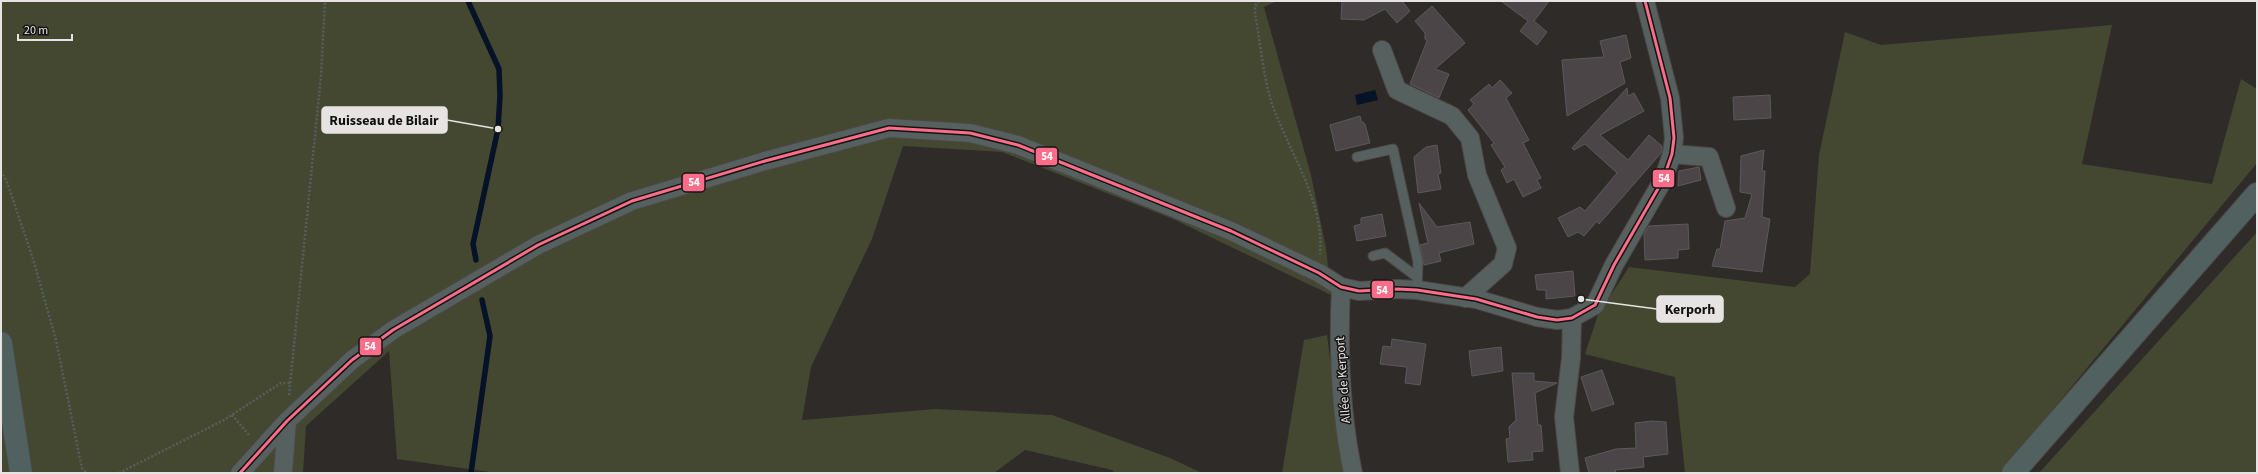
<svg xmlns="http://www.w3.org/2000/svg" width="2258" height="474" viewBox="0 0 2258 474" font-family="'Source Sans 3',sans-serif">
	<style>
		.green { fill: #444830 }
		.water { fill: #061227 }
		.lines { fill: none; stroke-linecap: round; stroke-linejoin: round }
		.stream { stroke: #061227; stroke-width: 5.5 }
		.building { fill: #4c4548; stroke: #5c5959 }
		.service-casing { stroke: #4b4847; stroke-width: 11 }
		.minor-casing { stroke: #4b4847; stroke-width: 20 }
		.secondary-casing { stroke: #4b4847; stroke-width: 24 }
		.path { stroke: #585e5c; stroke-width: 2.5; stroke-dasharray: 2 2; stroke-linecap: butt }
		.service { stroke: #56605f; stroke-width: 9 }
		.minor { stroke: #56605f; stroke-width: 18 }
		.secondary { stroke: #51615f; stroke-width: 22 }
		.bus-1-casing { stroke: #161413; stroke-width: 6 }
		.bus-1 { stroke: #fb6d88; stroke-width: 3 }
		.labels { text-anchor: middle; stroke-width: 3; stroke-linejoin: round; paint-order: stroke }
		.street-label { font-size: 13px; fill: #e7e3e2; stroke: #161413 }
		.leader { fill: none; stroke: #e7e3e2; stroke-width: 1.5 }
		.callout-dot { fill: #e7e3e2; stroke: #161413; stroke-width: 1.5 }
		.callout { fill: #e7e3e2; stroke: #e7e3e2; stroke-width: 1.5 }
		.callout-label { font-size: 14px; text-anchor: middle; font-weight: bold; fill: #111 }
		.line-badge { stroke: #161413; stroke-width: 1.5 }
		.badge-label { font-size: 11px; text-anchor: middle; font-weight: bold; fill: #fff }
	</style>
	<rect width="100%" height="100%" fill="#2e2b29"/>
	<path class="green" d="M1,1H1277L1264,7L1311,175L1326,248L1331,295L1173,219L1002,152L903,146L872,239L811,367L802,420L936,409L1052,415L1170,458L1202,473H1116L1112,470L1025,450L994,473H497L397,459L389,351L306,426L303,473H1Z
		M2112,25L2082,164L2212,184L2241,79L2257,89V163L2000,473H1685L1675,377L1585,354L1598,315L1629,267L1795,287L1810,274L1819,155L1845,32L1881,45Z
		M2257,232V473H2039Z
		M1327,335L1345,473H1282L1304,340Z"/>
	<path class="water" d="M1375,90L1378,100L1357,105L1355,95Z"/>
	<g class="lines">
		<path class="stream" d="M468,1L499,69L500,96L498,129L473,244L476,260
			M471,473L490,336L482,300"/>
	</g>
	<path class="building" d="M1342,1H1402L1410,11L1397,23L1385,9L1364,20L1341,19Z
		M1501,1H1549L1534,21L1547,32L1537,45L1520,31L1528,21Z
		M1432,6L1465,43L1435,69L1449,74L1439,98L1410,84L1427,41L1425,39V33L1415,21Z
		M1626,35L1631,58L1620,62L1625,83L1567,116L1562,60L1604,57L1600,41Z
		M1500,80L1512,93L1506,98L1524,131L1529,140L1523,143L1541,178L1537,180L1541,188L1523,197L1514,179L1507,183L1501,170L1505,167L1491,145L1494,143L1468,110L1474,104L1470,100L1489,84L1492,88Z
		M1627,88L1628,96L1634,93L1644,111L1600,135L1628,160L1649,135L1662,146V152L1599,224L1597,221L1584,236L1578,232L1568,237L1558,218L1580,207L1585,211L1617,173L1585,144L1574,150L1572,148Z
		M1770,95L1771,118L1734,120L1733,97Z
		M1360,116L1361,121L1365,124L1370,143L1336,151L1330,125Z
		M1437,145L1441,173L1438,174L1441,189L1418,193L1414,157L1426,147Z
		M1764,150L1762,171H1765L1762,217L1770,219L1762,272L1712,266L1717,249H1720L1725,221L1745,218L1752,194L1740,192L1741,156Z
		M1699,167L1701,180L1678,186L1679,171Z
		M1419,203L1437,227L1470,222L1474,244L1439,253L1441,261L1424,265L1420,245L1428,243Z
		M1382,214L1386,236L1357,241L1354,226L1361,224V218Z
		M1688,224L1689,249L1678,250V258L1645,260L1644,234L1649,226Z
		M1573,271L1575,296L1546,299V290H1537L1535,275Z
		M1392,339L1426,344L1420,385L1405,383L1407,367L1380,364L1383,346L1391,347Z
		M1501,347L1503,371L1472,376L1469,351Z
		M1602,370L1614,404L1592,411L1581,377Z
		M1512,373H1534V381L1557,383L1535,393L1538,425H1541L1543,451L1532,452L1533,460L1508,462L1506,439L1510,438L1509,427L1516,420Z
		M1652,421L1666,422L1668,454L1643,457L1644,467L1615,470L1616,473H1589L1585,458L1616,449L1636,448L1635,423Z"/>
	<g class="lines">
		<defs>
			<path id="service" d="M1357,157L1393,149L1418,262L1417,290
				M1373,256L1385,253L1417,277"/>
			<path id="minor" d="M1382,50L1397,90L1452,116L1470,138L1477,175L1507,248L1503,264L1465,298
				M1672,154L1709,157L1726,208
				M1341,287C1338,349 1340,412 1353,473
				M240,473L287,421L352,360L393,330L538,245L632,201L765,161L889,128L970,133L1018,145L1231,231L1319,273L1341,287L1359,291L1397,289L1417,290L1476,299L1537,317L1557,320L1572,318L1595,305L1614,265L1663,180L1672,154L1674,138L1670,98L1645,1
				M283,473L287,421
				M1570,473L1564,417L1571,358L1572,318"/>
			<path id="secondary" d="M1,343L21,473
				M2013,473L2257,194"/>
		</defs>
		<use href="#service" class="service-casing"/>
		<use href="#minor" class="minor-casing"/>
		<use href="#secondary" class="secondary-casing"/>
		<path class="path" d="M1259,1L1255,6V13C1260,41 1263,74 1271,101C1287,149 1325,201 1320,254
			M1,171L7,182L33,259L56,340L79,454L82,468L87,473
			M289,395L321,76L325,1
			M232,415L250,436
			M119,473L224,420L281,383H290"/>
		<use href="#service" class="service"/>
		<use href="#minor" class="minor"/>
		<use href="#secondary" class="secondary"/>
		<defs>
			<path id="bus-1" d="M240,473L287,421L352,360L393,330L538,245L632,201L765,161L889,128L970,133L1018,145L1231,231L1319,273L1341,287L1359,291L1397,289L1417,290L1476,299L1537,317L1557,320L1572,318L1595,305L1614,265L1663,180L1672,154L1674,138L1670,98L1645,1"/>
		</defs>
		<use href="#bus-1" class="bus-1-casing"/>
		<use href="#bus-1" class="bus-1"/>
	</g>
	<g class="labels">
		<g class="street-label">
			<text transform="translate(1342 380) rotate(-94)" y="5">Allée de Kerport</text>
		</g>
	</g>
	<path class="leader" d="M498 129L447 120M1581 299L1657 309"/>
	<g class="callout-dot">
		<circle cx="498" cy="129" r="4"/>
		<circle cx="1581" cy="299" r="4"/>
	</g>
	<g class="callout">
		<rect x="322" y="107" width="125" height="26" rx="4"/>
		<rect x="1657" y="296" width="66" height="26" rx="4"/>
	</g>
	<g class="callout-label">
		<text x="384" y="125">Ruisseau de Bilair</text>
		<text x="1690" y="314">Kerporh</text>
	</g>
	<g class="line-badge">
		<rect x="1035" y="147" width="23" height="19" rx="4" fill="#fb6d88"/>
		<rect x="1652" y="169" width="23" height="19" rx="4" fill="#fb6d88"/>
		<rect x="682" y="173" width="23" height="19" rx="4" fill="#fb6d88"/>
		<rect x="1371" y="280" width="23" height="19" rx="4" fill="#fb6d88"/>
		<rect x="359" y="337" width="23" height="19" rx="4" fill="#fb6d88"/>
	</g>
	<g class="badge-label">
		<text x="1047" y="160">54</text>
		<text x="1664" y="182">54</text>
		<text x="694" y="186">54</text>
		<text x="1382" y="294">54</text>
		<text x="370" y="350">54</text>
	</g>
	<rect width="2258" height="474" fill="none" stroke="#e7e3e2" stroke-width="4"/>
	<path d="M18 34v6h54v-6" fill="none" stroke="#e7e3e2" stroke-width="2"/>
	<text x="24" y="34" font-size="12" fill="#e7e3e2" stroke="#161413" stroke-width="3" paint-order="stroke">20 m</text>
</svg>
